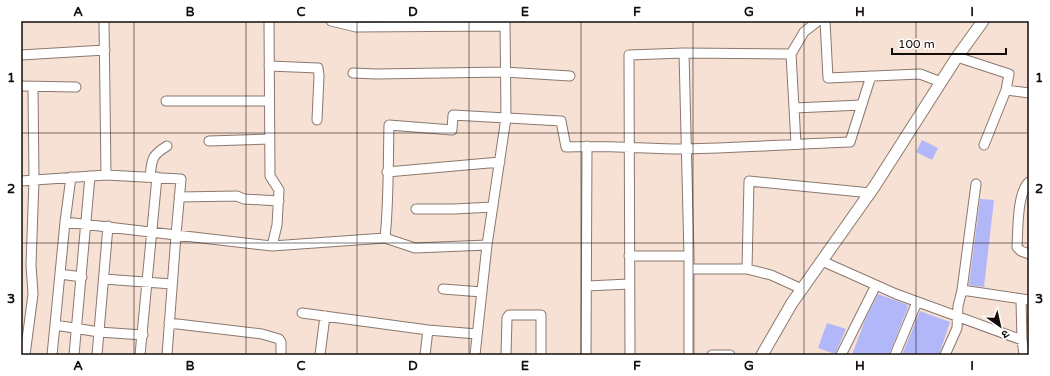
<svg xmlns="http://www.w3.org/2000/svg" width="1050" height="376" viewBox="0 0 1050 376" font-family="'Varela Round','Noto Sans Devanagari',sans-serif">
	<style>
		.building { fill: #b1b7f8 }
		.lines { fill: none; stroke-linecap: round; stroke-linejoin: round }
		.minor-casing { stroke: #8b786e; stroke-width: 11 }
		.tertiary-casing { stroke: #8b786e; stroke-width: 13 }
		.minor { stroke: #fff; stroke-width: 9 }
		.tertiary { stroke: #fff; stroke-width: 11 }
		.grid { fill: none; stroke: #130c08; stroke-width: 1; stroke-opacity: 0.55 }
		.neatline { fill: none; stroke: #130c08; stroke-width: 1.5 }
		.grid-label { font-size: 13px; text-anchor: middle; font-weight: bold; fill: #130c08 }
	</style>
	<rect width="100%" height="100%" fill="#f7e1d5"/>
	<path class="building" d="M922,140L938,148L932,160L916,152Z
		M980,199L994,200L984,287L969,285Z
		M878,294L908,305L907,307H908L889,355H852L865,320Z
		M920,311L950,322L939,355H902Z
		M827,323L846,329L835,354L818,348Z"/>
	<g class="lines">
		<defs>
			<path id="minor" d="M104,21L106,175
				M269,21L270,176L279,190L277,225L272,246
				M331,21L356,27L505,26
				M505,21L506,118L561,121L566,147C606,145 646,149 685,149C740,148 795,144 850,142L871,76
				M825,21L828,78L920,74L941,82
				M684,53L689,256V355
				M791,54L796,144
				M21,55L105,50
				M957,57L1009,74L1006,90L984,145
				M269,66L318,68L319,76L317,120
				M353,73L376,74L505,72L570,76
				M21,86L76,87
				M1006,90L1029,93
				M166,101H269
				M794,108L862,105
				M209,141L270,139
				M387,172L500,162
				M150,177C152,159 151,156 167,146
				M21,181L106,175L181,179L176,235L272,246L385,238C389,200 388,163 389,125L452,130L453,115L506,118L487,245L475,355
				M1029,182C1017,192 1018,231 1017,247L1021,251L1029,254
				M179,197L237,196L244,199L279,201
				M416,209H454L493,207
				M65,222L176,235L167,355
				M385,238L415,248L487,245
				M629,256H689
				M822,261L896,294L1022,340
				M689,269H747L771,275L802,289
				M747,269L749,181L871,193
				M60,274L82,277
				M104,279L172,284
				M587,286L629,284
				M443,289L482,292
				M962,290L976,184
				M1021,300L1022,340L1024,355
				M302,313L428,330L477,334
				M169,323L262,334L279,339L281,342V355
				M55,325L65,222L71,177
				M25,355L33,294L31,265L34,180L33,87
				M52,355L55,325L99,332L143,335
				M74,355L90,176
				M97,355L108,226
				M140,355L157,177
				M320,355L325,316
				M425,355L428,330
				M506,355L507,318L509,315H541V355
				M586,355L587,146
				M630,355L629,55L684,53L791,54L804,32L818,21
				M712,355H730
				M841,355L876,285
				M895,355L917,302
				M945,355L957,328L958,306L962,290L1029,300"/>
			<path id="tertiary" d="M762,355L792,303L874,187L957,57L983,21"/>
		</defs>
		<use href="#minor" class="minor-casing"/>
		<use href="#tertiary" class="tertiary-casing"/>
		<use href="#minor" class="minor"/>
		<use href="#tertiary" class="tertiary"/>
	</g>
	<path class="grid" d="M134,21V355M246,21V355M357,21V355M469,21V355M581,21V355M693,21V355M804,21V355M916,21V355M21,133H1029M21,243H1029"/>
	<rect width="1050" height="376" fill="none" stroke="#ffffff" stroke-width="44"/>
	<g transform="translate(1000 326) rotate(146)" stroke="#ffffff" stroke-width="3" paint-order="stroke">
	<path d="M0-3L7 15L0 10L-7 15Z" fill="#130c08"/>
	<text y="-6" font-size="11" font-weight="bold" text-anchor="middle" fill="#130c08">उ</text>
	</g>
	<path d="M892 48v6h114v-6" fill="none" stroke="#130c08" stroke-width="2"/>
	<text x="898" y="48" font-size="12" fill="#130c08" stroke="#ffffff" stroke-width="3" paint-order="stroke">100 m</text>
	<rect x="22" y="22" width="1006" height="332" class="neatline"/>
	<g class="grid-label">
		<text x="78" y="16">A</text>
		<text x="190" y="16">B</text>
		<text x="301" y="16">C</text>
		<text x="413" y="16">D</text>
		<text x="525" y="16">E</text>
		<text x="637" y="16">F</text>
		<text x="749" y="16">G</text>
		<text x="860" y="16">H</text>
		<text x="972" y="16">I</text>
		<text x="11" y="82">1</text>
		<text x="1039" y="82">1</text>
		<text x="11" y="193">2</text>
		<text x="1039" y="193">2</text>
		<text x="11" y="303">3</text>
		<text x="1039" y="303">3</text>
		<text x="78" y="370">A</text>
		<text x="190" y="370">B</text>
		<text x="301" y="370">C</text>
		<text x="413" y="370">D</text>
		<text x="525" y="370">E</text>
		<text x="637" y="370">F</text>
		<text x="749" y="370">G</text>
		<text x="860" y="370">H</text>
		<text x="972" y="370">I</text>
	</g>
</svg>
